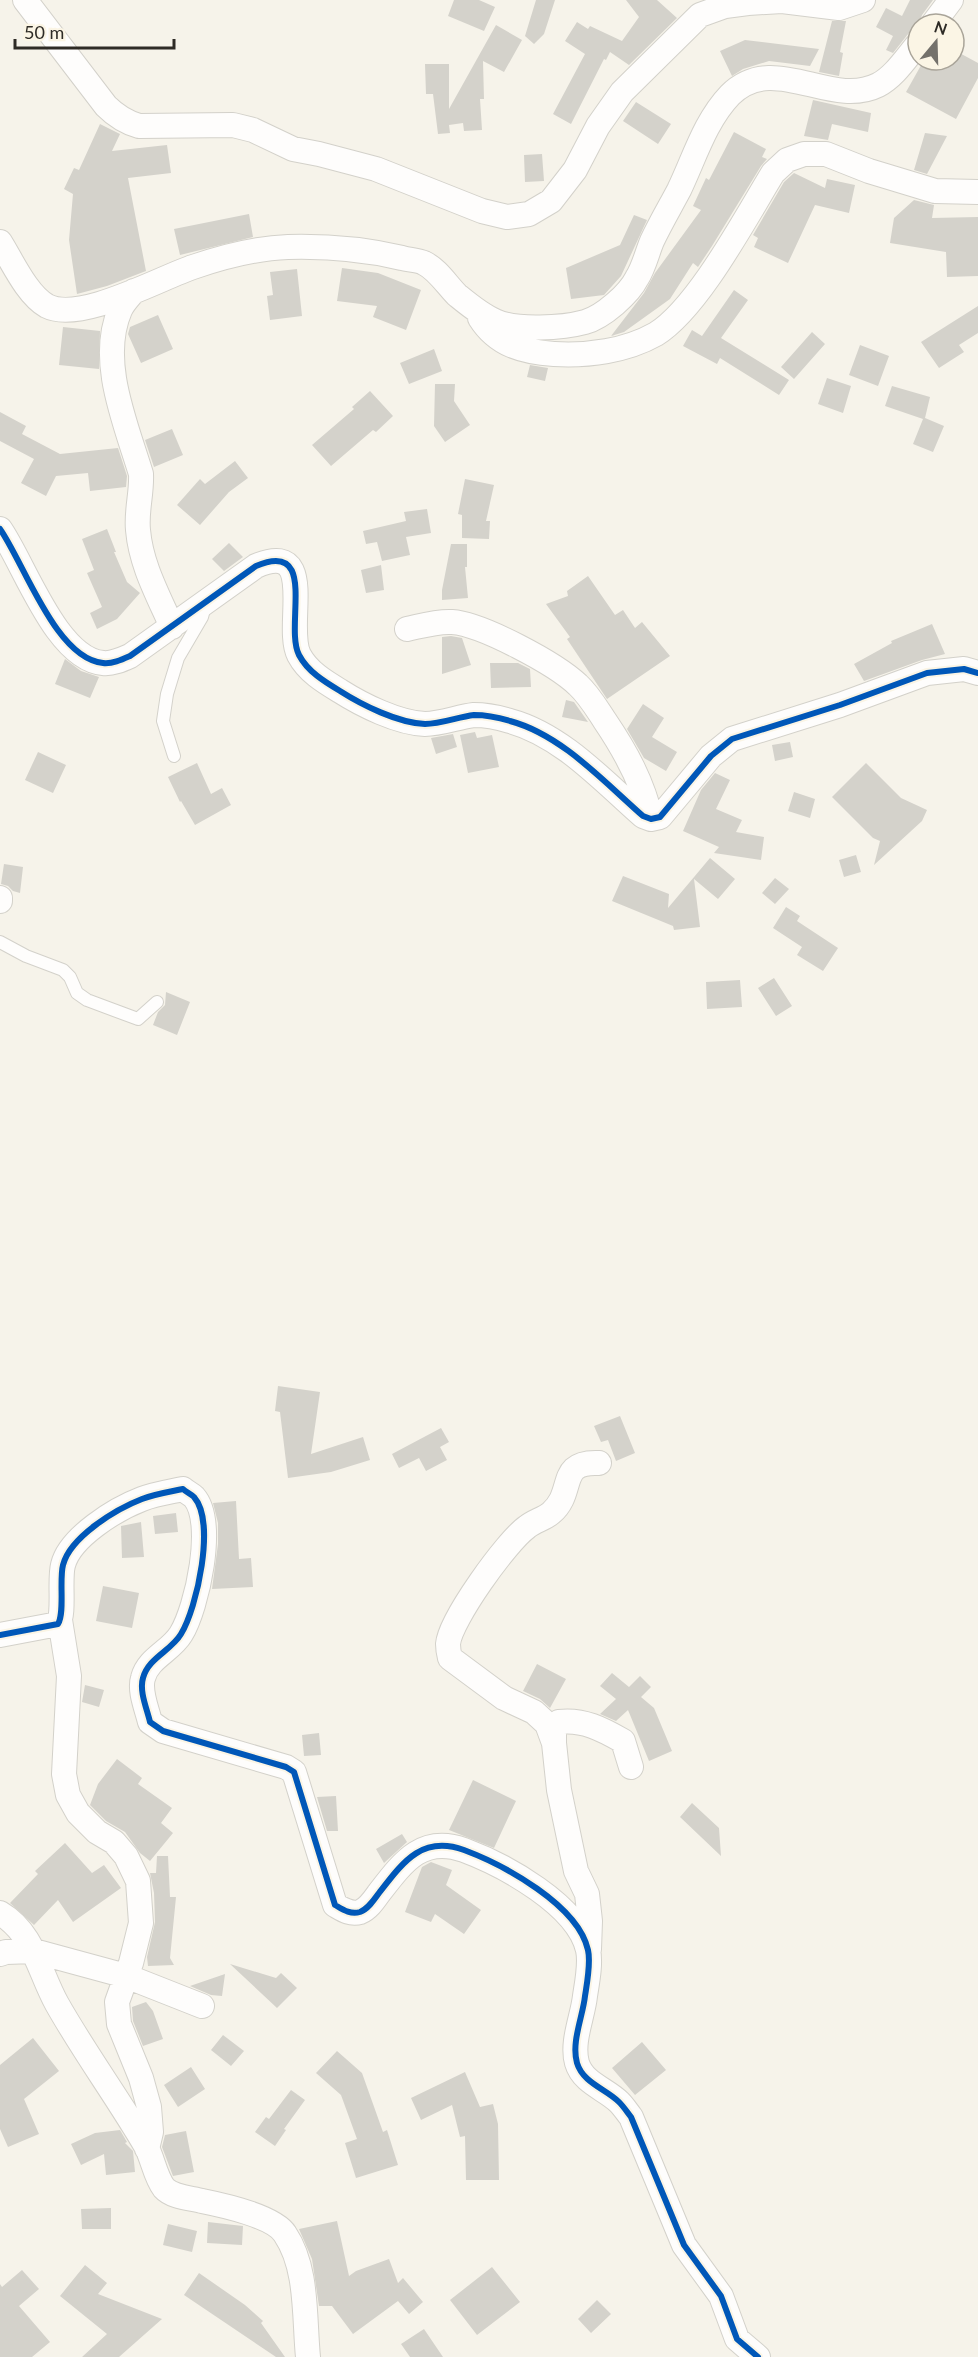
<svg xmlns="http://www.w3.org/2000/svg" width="978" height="2357" viewBox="0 0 978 2357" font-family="Lato,sans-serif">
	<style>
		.building { fill: #d4d2cb }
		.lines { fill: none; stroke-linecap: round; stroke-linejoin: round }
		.lane-casing { stroke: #d3d1ca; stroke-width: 14 }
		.street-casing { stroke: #d3d1ca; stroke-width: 26 }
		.lane { stroke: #fefdfc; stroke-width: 12 }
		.street { stroke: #fefdfc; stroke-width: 24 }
		.cycleway-casing { stroke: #fbf5e5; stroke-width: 10 }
		.cycleway { stroke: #0057b8; stroke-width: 6 }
	</style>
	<rect width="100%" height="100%" fill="#f6f3ea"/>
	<path class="building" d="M454,0H479L495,7L484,31L448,16Z
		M536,0H555L544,34L534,44L525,36Z
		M626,0H657L677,18L629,65L610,52L606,60L604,59L571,124L553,114L585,54L565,41L577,22L588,29L590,26L622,41L639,17Z
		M910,0H933L922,15L919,24H916L893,53L886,50L893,36L876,27L886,8L902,16Z
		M832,21H846L840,52L843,53L839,76L819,72Z
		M496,25L522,40L504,72L483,61L484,99H480L482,130L464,131L463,123L449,125L450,133L438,134L433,94H426L425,64H449V109Z
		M745,40L819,49L810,66L769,61L743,69L732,76L720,51Z
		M954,50L978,63V78L956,119L906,92L924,60H954Z
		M813,100L871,113L868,132L832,124L828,140L804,136Z
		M636,102L671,124L658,144L623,121Z
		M100,124L120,134L112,151L167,145L171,173L128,178L146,271L107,286L77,294L69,240L73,194L64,189L74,168L79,170Z
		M734,132L766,149L762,157L767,159L761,166L712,246L698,267L693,263L670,299L624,332L611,336L644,293L655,273L701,210L693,206L706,178L709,180Z
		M925,133L947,136L927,174L914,170Z
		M542,154L544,181L525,182L524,155Z
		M794,173L825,188L827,179L855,185L849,213L815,205L788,263L754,247L758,238L753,235L784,182Z
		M914,200L934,205L932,218L978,217V276L947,277L946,252L890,243L894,218Z
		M249,214L253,237L180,255L174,229Z
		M634,215L647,220L621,276L604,295L571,299L566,268L620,245Z
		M342,268L378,273L421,290L406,330L373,317L377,306L337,301Z
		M297,269L302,316L270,320L267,296L273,295L270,272Z
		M734,290L748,300L721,338L789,380L779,395L720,358L717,364L683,346L692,330L702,336Z
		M978,306V333L959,345L964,352L939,368L921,342Z
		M158,315L173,349L141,363L128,334L130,327Z
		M63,327L100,331L99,369L59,365Z
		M812,332L825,344L794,379L781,367Z
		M860,345L889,356L878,386L849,375Z
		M434,349L442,371L409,384L400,363Z
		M530,365L548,368L545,381L527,377Z
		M827,378L851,386L843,413L818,404Z
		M435,384H455L454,401L470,425L445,442L434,426Z
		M892,386L930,397L925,418L944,426L933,452L913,444L923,419L885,406Z
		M370,391L393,416L376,432L373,430L331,466L312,445L354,409L352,407Z
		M0,412L26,426L22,434L60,454L118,448L127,476L126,487L90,491L88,473L56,476L46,496L21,483L34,459L0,441Z
		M172,429L183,455L154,467L145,440Z
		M235,461L248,478L229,492L200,525L177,505L200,479L205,484Z
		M465,479L494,485L486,521H490L489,539L462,538V515L458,514Z
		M427,509L431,533L406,537L410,555L382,561L377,542L366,544L363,531L406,521L404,512Z
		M107,529L116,552H114L127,582L140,593L117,619L97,629L90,613L102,607L87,573L94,570L82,539Z
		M229,543L243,557L224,571L212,559Z
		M451,544H467V567H465L468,598L442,600V590Z
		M381,565L384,590L366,593L361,570Z
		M588,576L615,615L623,610L635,628L642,622L670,656L607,699L567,639L570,637L546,604L568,596L567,591Z
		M932,624L945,654L922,660L864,681L854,664L892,643L891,641Z
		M451,636L462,638L471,665L442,674V637Z
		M65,659L81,671L99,677L90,698L55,684Z
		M490,663H518L530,669L531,687L491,688Z
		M566,700L574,702L588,722L562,717Z
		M643,704L664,718L652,737L677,752L666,771L644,758L627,729Z
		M475,732L477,738L492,735L499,767L468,773L460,735Z
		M453,734L457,747L436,754L431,738Z
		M790,742L793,757L775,761L772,745Z
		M38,752L66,765L53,793L25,780Z
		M197,763L211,794L222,788L231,805L195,825L181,801L180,802L168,777Z
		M866,763L901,798L927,810L922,821L874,865L880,841L873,838L832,797Z
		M715,773L730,780L716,809L742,820L736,832L764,837L761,860L714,853L719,847L683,831L701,790Z
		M794,792L815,799L810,818L788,811Z
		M856,855L861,872L844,877L839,860Z
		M710,858L735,879L718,899L694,879L700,927L674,930L673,926L612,901L623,876L669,894L668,908Z
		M4,864L23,867L20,893L13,891L8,886L1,884Z
		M775,878L789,889L775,904L762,893Z
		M786,907L800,916L797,921L838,948L823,971L797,955L802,947L773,928Z
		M774,978L792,1006L776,1016L758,988Z
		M740,980L742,1007L707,1009L706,982Z
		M166,992L190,1002L177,1035L153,1025L158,1012L165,1005Z
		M278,1386L320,1392L311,1454L363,1437L370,1460L331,1472L288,1478L280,1412L275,1411Z
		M620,1416L635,1453L616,1461L608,1440L601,1442L594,1426Z
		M441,1428L449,1442L440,1447L447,1460L426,1471L419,1458L399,1468L392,1454Z
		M236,1501L239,1559L251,1558L253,1587L212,1589L218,1544V1523L213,1503Z
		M176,1513L178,1532L155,1534L153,1516Z
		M141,1522L144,1557L122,1558L121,1526Z
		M103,1586L139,1593L132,1628L96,1621Z
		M537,1664L566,1679L550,1708L540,1699L523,1691Z
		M612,1673L629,1687L640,1676L651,1687L641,1697L654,1708L672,1751L649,1761L628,1710L616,1721L600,1714L616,1699L600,1686Z
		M85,1685L104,1690L99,1707L82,1702Z
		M319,1733L321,1755L304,1756L302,1735Z
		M117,1759L142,1778L138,1784L172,1808L161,1823L173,1833L150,1861L140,1853L125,1832L106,1821L90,1805L98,1784Z
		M473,1780L516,1801L494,1848L449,1830Z
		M336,1796L338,1831H327L317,1797Z
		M692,1803L719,1828L721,1856L680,1817Z
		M402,1834L407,1842L384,1863L376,1849Z
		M65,1843L92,1873L104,1865L121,1888L73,1922L58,1900L34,1925L10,1903L38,1874L35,1871Z
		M157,1856H168L170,1897H176L170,1958L174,1965L148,1966L147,1957L155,1922L154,1893L150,1873H156Z
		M431,1862L452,1870L446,1885L481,1910L464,1934L435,1914L431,1922L405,1912L422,1867Z
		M230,1964L276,1978L281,1973L297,1988L277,2008Z
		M225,1974L222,1996L211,1995L190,1986Z
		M146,2002L153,2011L163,2039L143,2046L133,2021L132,2007Z
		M223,2035L244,2051L231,2066L211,2050Z
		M33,2038L59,2071L24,2099L39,2134L8,2147L0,2129V2065Z
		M642,2042L666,2070L635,2095L612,2068Z
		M337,2051L362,2073L383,2132L387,2130L398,2165L356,2178L345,2143L357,2139L341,2095L316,2073Z
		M191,2067L205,2089L178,2107L164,2085Z
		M465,2072L480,2107L493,2104L498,2124L499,2180H466L465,2136L460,2137L452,2105L421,2120L411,2098Z
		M291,2090L305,2100L284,2129L286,2130L275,2146L255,2132L266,2117L269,2119Z
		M120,2130L127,2142L125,2143L133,2151L135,2172L106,2175L104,2154L81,2165L71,2144L95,2133Z
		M186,2131L194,2172L173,2176L162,2147L165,2135Z
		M111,2208V2229H82L81,2209Z
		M337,2221L349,2276L356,2271L389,2259L398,2283L403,2278L423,2302L409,2314L398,2301L353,2334L332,2306H319L312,2259L299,2229Z
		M208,2222L243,2226L242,2245L207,2243Z
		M168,2224L197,2231L192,2252L163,2245Z
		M85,2265L107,2283L98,2294L162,2319L119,2357H82L107,2334L60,2296Z
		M492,2267L520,2302L477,2335L450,2300Z
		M22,2270L39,2289L19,2306L50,2342L32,2357H0V2284L2,2287Z
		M199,2273L245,2305L263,2321L261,2323L285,2357H276L184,2295Z
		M597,2300L611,2314L591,2333L578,2319Z
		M424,2329L443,2357H410L401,2344Z"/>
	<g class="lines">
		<defs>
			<path id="lane" d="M174,756L163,721L167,694L178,658L202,617L205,606
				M0,942L26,956L63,970L70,977L77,993L87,1000L138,1019L157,1002"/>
			<path id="street" d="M25,0L106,106C116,116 125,122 139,126L233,125L253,130L293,149L319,154L376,169L482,211L507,217L529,214L551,201L575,170L598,126L622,92L700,15L725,6L748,3L782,1L839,8L863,0
				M933,24L951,0
				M0,242C12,261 27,295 47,306C80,323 160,278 193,267C222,257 258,248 288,247C327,246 364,249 402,258C409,260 418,260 424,263C437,269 447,285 457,295C468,304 481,315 495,321C516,331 563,328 585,322C603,317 629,294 637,278C644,267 647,253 652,241C660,224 670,207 679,190C694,159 705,121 730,95C774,51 830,109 878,85C894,77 906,58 918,44
				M134,291C129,297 123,303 120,310C98,361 126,424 141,474C142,493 136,511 138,530C141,565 158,595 172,627
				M480,318C497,345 523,352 554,354C588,356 626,351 656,334C698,308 746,217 773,173L787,160L804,154H826L869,171L935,191L978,192
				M0,529C24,563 56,659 103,663C112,664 121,660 130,656L256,566C319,539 284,626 299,655C308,672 325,682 340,691C362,705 398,723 425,724C441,724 458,717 474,715C485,715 500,718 510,721C562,735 604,782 643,816L651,819L660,817L711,756L732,739L840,705L927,673L964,669L978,673
				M407,629C421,626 437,621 452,622C482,624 556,664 578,685C589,695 597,709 605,721C626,752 643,783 651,819
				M0,898V901
				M60,1620L69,1676L64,1774L68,1795L78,1813L97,1832L114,1842L126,1856L138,1881L141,1923L131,1963L117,2002L119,2024L141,2078L149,2107L151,2132L147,2149
				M0,1635L58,1624C65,1613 59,1580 63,1565C70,1537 116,1509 142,1499C155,1494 169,1492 183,1489C186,1492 191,1494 194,1497C216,1522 197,1608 181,1634C171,1651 148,1658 143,1678C139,1691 147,1709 150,1722L163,1731L286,1767L294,1772L335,1905C342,1909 350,1915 360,1912C368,1909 374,1900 379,1893C403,1862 422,1835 464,1850C504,1865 578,1905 588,1950C591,1963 587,1983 585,1996C583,2016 571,2042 577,2063C583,2083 606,2089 619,2102C624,2107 627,2112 631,2117L684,2245L721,2296L737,2339L758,2357
				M554,1743V1728L559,1722C583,1719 602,1729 623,1741L631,1767
				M0,1913C34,1933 39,1972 57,2004C84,2052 118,2098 146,2146C153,2159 155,2176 164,2188C172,2197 190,2198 202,2201C222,2205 274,2216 285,2234C308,2268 304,2317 308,2357
				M589,1949L590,1921L587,1894L576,1871L559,1790L554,1743L547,1724L534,1712L504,1698L450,1658C449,1654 448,1648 448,1644C450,1620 507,1541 527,1527C534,1521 544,1519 551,1513C576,1492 556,1461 599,1463
				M0,1954L6,1952L34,1951L126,1976L202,2006"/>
		</defs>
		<use href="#lane" class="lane-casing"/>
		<use href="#street" class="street-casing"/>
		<use href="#lane" class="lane"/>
		<use href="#street" class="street"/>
		<defs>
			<path id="cycleway" d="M0,529C24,563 56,659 103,663C112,664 121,660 130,656L256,566C319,539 284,626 299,655C308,672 325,682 340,691C362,705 398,723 425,724C441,724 458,717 474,715C485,715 500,718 510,721C562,735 604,782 643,816L651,819L660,817L711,756L732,739L840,705L927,673L964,669L978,673
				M0,1635L58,1624C65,1613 59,1580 63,1565C70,1537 116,1509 142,1499C155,1494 169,1492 183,1489C186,1492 191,1494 194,1497C216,1522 197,1608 181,1634C171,1651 148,1658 143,1678C139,1691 147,1709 150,1722L163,1731L286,1767L294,1772L335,1905C342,1909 350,1915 360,1912C368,1909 374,1900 379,1893C403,1862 422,1835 464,1850C504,1865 578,1905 588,1950C591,1963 587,1983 585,1996C583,2016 571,2042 577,2063C583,2083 606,2089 619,2102C624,2107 627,2112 631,2117L684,2245L721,2296L737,2339L758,2357"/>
		</defs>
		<use href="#cycleway" class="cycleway-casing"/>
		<use href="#cycleway" class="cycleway"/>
	</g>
	<g transform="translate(936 42) rotate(19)"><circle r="28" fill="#fbf5e5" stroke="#a9a499" stroke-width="1.5"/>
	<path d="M0-4.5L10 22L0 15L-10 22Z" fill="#74716b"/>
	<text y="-9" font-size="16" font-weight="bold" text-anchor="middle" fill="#2e2b26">N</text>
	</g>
	<path d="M15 39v9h159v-9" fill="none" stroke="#2e2b26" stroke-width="3"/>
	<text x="24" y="39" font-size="18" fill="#2e2b26" stroke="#fbf5e5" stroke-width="4.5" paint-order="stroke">50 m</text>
</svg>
